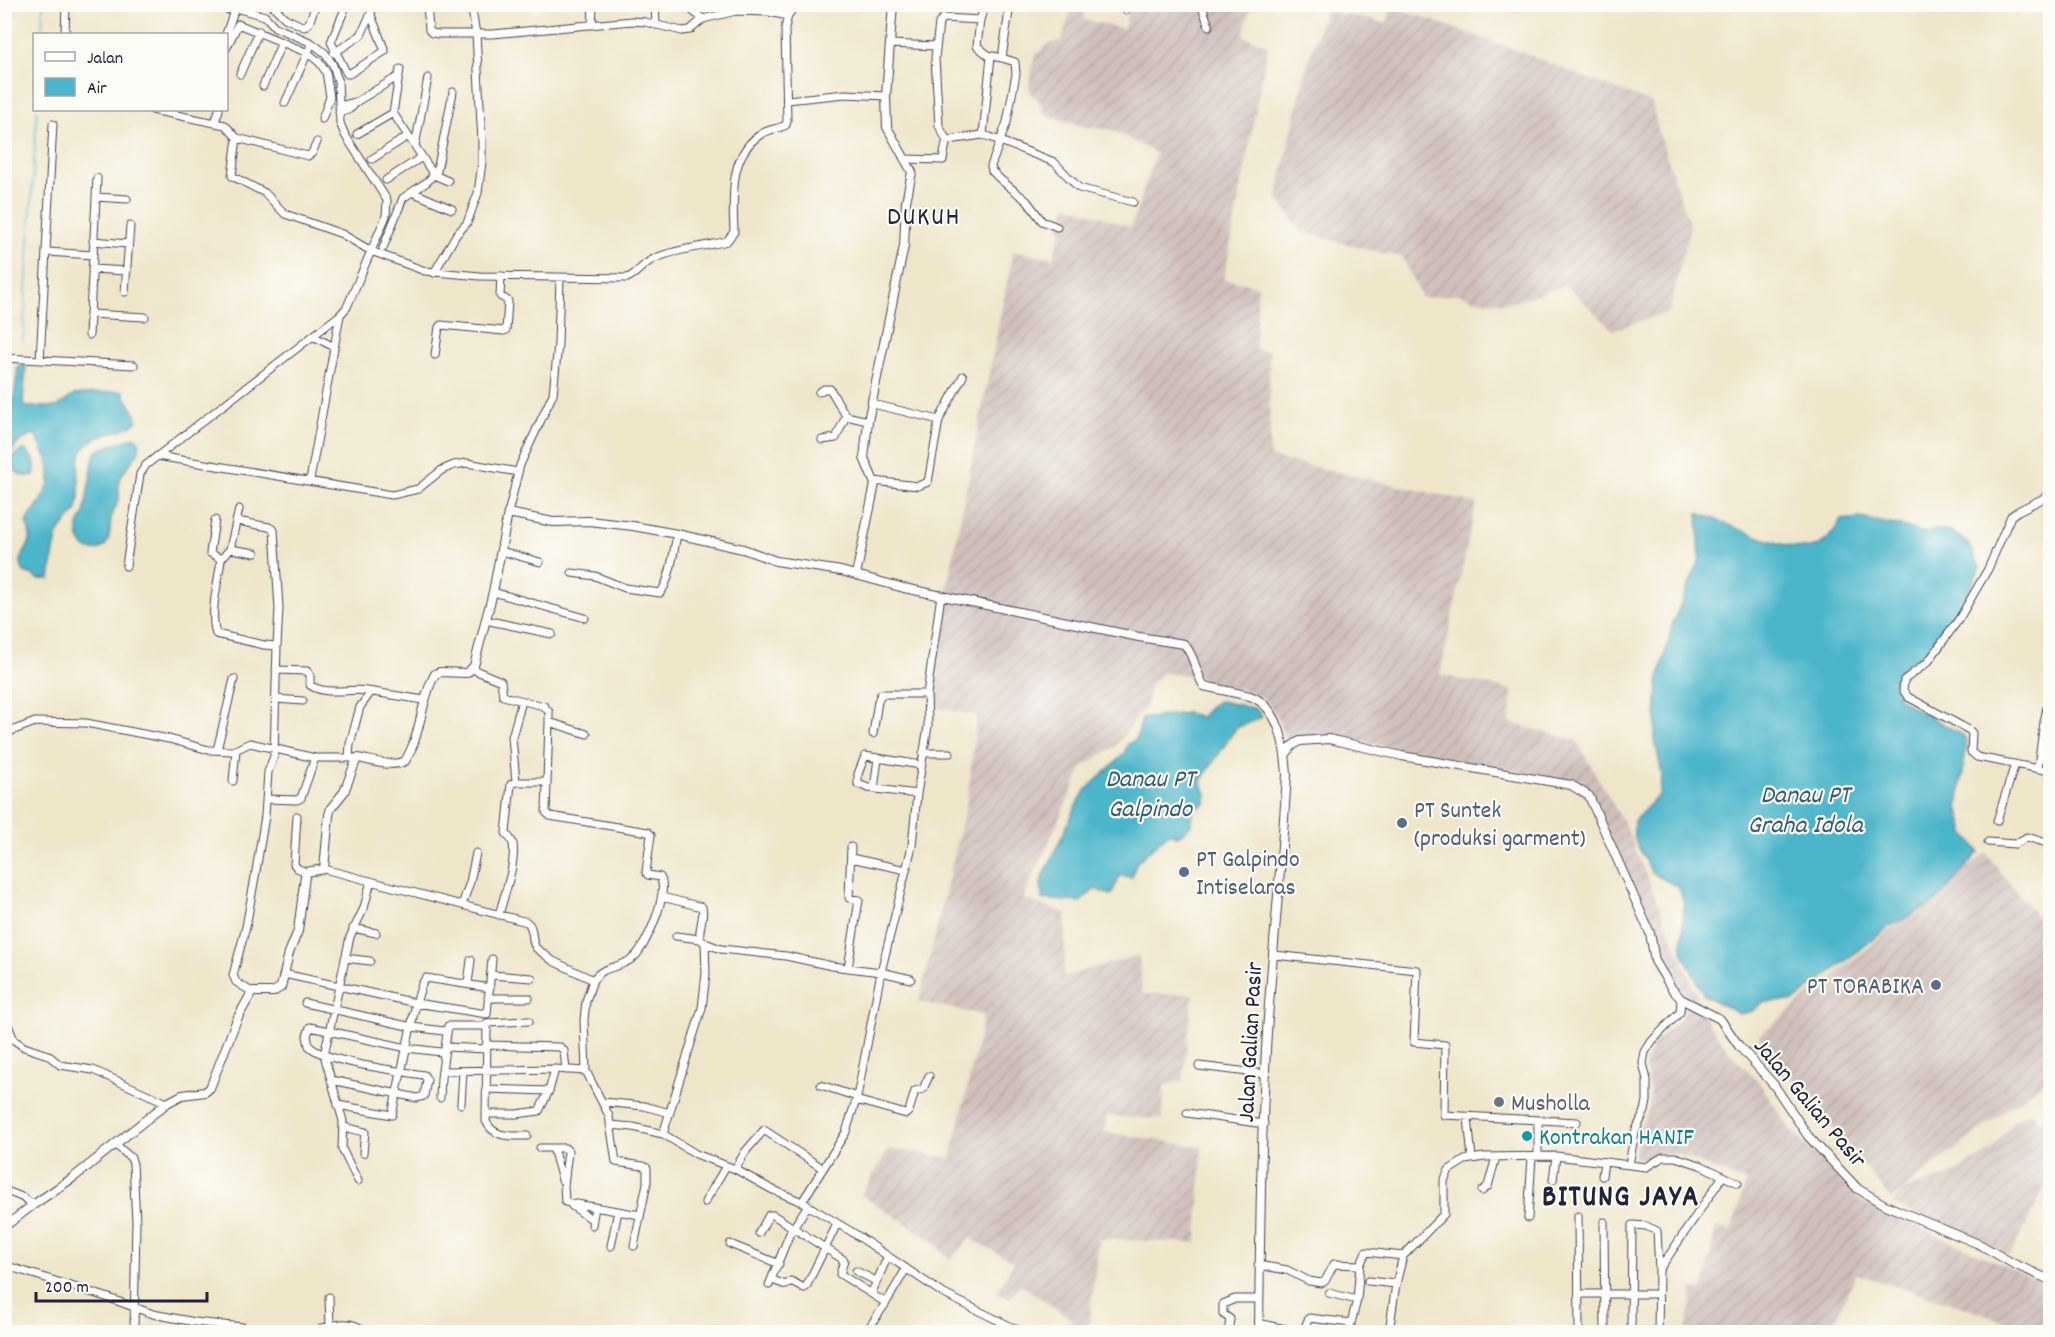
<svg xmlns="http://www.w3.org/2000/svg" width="2055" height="1337" viewBox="0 0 2055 1337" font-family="Dekko,sans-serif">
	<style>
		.industrial { fill: url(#industrial-furrows) }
		.water { fill: #4cb5ca; stroke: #376c82; stroke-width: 1.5 }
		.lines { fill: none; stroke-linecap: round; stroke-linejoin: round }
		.stream { stroke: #4cb5ca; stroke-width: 1.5 }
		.minor-casing { stroke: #413f50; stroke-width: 9 }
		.tertiary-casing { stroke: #413f50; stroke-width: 10 }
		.minor { stroke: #fff; stroke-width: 7 }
		.tertiary { stroke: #fff; stroke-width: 8 }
		.service-dot { fill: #5c6f8a; stroke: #fdfcf7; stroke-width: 2 }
		.worship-dot { fill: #6b7280; stroke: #fdfcf7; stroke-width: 2 }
		.culture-dot { fill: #0f9aa8; stroke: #fdfcf7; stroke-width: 2 }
		.labels { text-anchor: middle; stroke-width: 4.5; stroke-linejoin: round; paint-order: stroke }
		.service-label { font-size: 24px; fill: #4e5e75; stroke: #fdfcf7; text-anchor: start }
		.street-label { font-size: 24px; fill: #22223b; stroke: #fdfcf7 }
		.worship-label { font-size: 24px; fill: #5b616d; stroke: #fdfcf7; text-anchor: start }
		.culture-label { font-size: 24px; fill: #0d838f; stroke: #fdfcf7; text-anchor: start }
		.water-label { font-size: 26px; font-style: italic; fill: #335d74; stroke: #fdfcf7 }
		.quarter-label { font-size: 27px; letter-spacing: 1.5px; fill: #22223b; stroke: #fdfcf7 }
		.district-label { font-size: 30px; font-weight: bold; letter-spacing: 1.5px; fill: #22223b; stroke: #fdfcf7 }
	</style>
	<defs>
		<pattern id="industrial-furrows" width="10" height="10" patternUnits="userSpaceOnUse" patternTransform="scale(1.5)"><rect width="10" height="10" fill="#d0c0bc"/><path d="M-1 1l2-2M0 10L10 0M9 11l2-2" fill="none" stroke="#b2a5a2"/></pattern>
	</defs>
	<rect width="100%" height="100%" fill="#fdfcf7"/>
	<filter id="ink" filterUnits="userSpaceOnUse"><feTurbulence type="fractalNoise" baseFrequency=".0167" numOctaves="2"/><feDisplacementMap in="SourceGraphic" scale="12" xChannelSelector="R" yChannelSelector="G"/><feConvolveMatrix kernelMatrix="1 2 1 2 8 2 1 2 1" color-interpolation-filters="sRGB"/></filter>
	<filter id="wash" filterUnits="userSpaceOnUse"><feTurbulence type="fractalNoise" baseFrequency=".008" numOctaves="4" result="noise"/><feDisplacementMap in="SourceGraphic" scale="24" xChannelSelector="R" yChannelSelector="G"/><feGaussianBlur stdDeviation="1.35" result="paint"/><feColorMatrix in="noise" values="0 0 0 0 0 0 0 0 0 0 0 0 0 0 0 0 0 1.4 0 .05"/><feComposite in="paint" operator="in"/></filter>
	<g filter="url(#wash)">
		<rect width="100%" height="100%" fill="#efe6ca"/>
		<path class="industrial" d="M1072,5H1084V20L1124,29L1129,5H1251L1243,36L1268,45L1224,279L1258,286L1255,350L1269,351L1270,457L1476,503L1440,675L1512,690L1510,723L1576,740L1625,825L1708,1022L1731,1054L1758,1081L1791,1130L1860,1201L2050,1286V1332H2027L1983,1313L1856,1274L1830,1332H1686L1693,1290L1703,1289L1716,1227L1731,1231L1746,1182L1678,1154L1659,1153L1652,1160L1634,1159L1641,1125L1649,1110L1650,1093L1645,1064L1653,1045L1662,1035L1681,1018L1685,1009L1679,992L1670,981L1658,960L1655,939L1591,793L1579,784L1338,737H1318L1288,744L1276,714L1264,699L1245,690L1208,685L1198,676L1163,673L1150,685L1146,706L1114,747L1083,766L1023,899L1066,913L1064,976L1139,955L1142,994H1193L1183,1081L1164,1085L1163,1119L1107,1116L1104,1132L1202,1147L1197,1243L1099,1239L1088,1332H1048L1073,1320L1020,1284L1009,1299L997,1292L1014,1262L970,1238L950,1260L929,1238L861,1195L889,1149L951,1158L984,1015L919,1002L967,801L977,716L931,706L947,588L1013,251L1053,258L1062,229L1059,228L1067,205L1131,227L1156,153L1112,130L1086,127L1044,115L1039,100L1031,94L1029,87L1032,65L1036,55L1047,45L1062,40Z
			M1391,6L1502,45L1652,103L1659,134L1690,226L1669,312L1613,330L1566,285L1509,303L1475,300L1460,294L1422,298L1402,257L1369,250L1300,231L1277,197L1306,68L1325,11L1387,23Z
			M1986,853L2050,934V1076L1902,1190L1949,1176L1992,1150L2014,1121L2031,1111L2039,1121H2050V1177L2010,1256L1984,1242L1892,1204L1901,1191L1891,1199L1758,1036Z"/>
		<path class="water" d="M18,366H26L23,402L25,407H57L74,395L123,391C126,403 136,409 137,420C128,433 104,430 88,444C70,461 85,490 76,511C73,517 65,523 61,529C53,542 53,564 50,579H37L33,575L24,572C15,553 29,554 30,538C30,533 28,527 26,522C42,498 61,481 43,451C40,445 39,439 34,435L21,440L10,453V456L13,457L21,451L25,450C33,458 38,463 34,475C16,480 15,467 5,459V410L11,409L13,406Z
			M135,437C151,452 121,465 119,483C118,487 120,492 119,497C118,503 115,508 112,514C109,523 112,543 102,548C81,559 70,528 84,515L94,455L99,450Z
			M1698,513C1724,522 1786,552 1811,548C1826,545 1834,532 1841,520L1860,518L1905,527L1921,533L1935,530L1951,531L1969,545L1980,567L1964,600L1922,656L1906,664L1896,678L1898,697L1910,706L1963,735L1967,741L1958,807L1965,833L1979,852L1935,902L1890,926L1794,1001L1764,1002L1752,1011L1739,1014L1704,995L1682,951L1684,903L1679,887L1652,873L1634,838V821L1660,794L1662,775L1655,739L1658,683L1673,623L1700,559Z
			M1220,701L1256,709L1262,717L1236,728L1201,780L1206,794L1205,804L1193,809C1193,823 1190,830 1177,836L1169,833L1136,863L1132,877L1120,876L1111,895L1095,889L1080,902L1042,899L1041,882L1077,804L1086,790L1124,754L1128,744L1137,739L1142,719L1187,713L1201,717L1210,706Z"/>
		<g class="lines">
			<path class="stream" d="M42,34L43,4
				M23,341L37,110"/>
		</g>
	</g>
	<g filter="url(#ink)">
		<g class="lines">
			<defs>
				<path id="minor" d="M271,4L285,18L304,27L309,23L316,4
					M347,4L331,42L347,74H349L385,51L371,15
					M427,4L429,30L432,33L438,34H492L632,21L645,22L682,31L690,30L703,19L736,11L769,12L788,16L796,4
					M655,4L656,25
					M678,4L690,9L703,19
					M985,4L980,20L977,46L988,55L1002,58
					M995,4L1009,10
					M1010,4L1002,58L1015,62L1016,74L1007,122L991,166L992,171L1001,180L1027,201L1042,221L1057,227
					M1201,4L1209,26
					M1515,7V4
					M1126,10L1127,4
					M592,25L593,4
					M65,34L66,4
					M226,34L235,8L265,16L275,27L312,43L325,53L333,65L338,81L340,123L345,135L387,200L386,216L347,307L340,315L310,480
					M890,44L936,46
					M226,49L238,24L308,53L319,62L326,72L330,97L322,119
					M334,53L361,35L375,4
					M400,69L393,113L434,175L448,181
					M240,74L259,31
					M263,86L282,42
					M787,100L845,94L886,96
					M285,103L312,43
					M339,106L356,102L399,76
					M152,110L225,125L237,138L232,176L265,193L285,214L342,234L371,251L425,271L480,276L627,278C638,274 643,262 658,257C681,248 704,247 727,241L734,232C733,198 728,153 763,133C770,129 778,129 786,125L787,121L785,28L788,16
					M339,112C347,112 352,109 356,102
					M215,122L219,110
					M357,134L393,113
					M983,135L991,56
					M237,138L308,156L312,153L317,142
					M947,141L939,126L935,58L939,23L943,18L980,20
					M415,146L428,78
					M372,159L408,136
					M904,159L943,160L946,143L949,140L982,135L990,137L1054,162L1079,188L1133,202
					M386,180L422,157
					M412,192L452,209
					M96,197L127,199
					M93,241L128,244
					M383,248L403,198L427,182L437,171L453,92
					M47,252L93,255
					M92,269L127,271
					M434,273L456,235L467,223L478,193L482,162V142L476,34L471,4
					M125,292L130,226
					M90,314L145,317
					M89,335L97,178
					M313,336L334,347
					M435,355L439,327L441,325L504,331L506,330L508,301L500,296L501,276
					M5,358L134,365
					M40,360L53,124
					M819,392L824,389H830L846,416L868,421
					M873,404L939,420
					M822,440L836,438L846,416
					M157,456L392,495L418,489L442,470L454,465L467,463L518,472
					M874,481L918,486L928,482L939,420L963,376
					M2050,495L2018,511L2011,516L1988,569L1959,619L1928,662L1904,680L1903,690L1908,697L1969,730L1972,733L1971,752L1977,757L2050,771
					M508,513L520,465L553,394L558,344L560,278
					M215,520L210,553L221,559C219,581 209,611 216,634L264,645L277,646L274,756L268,772L265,816L255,877L246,927L233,975L236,982L252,992
					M237,521L269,527L274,530L279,608L277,646
					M230,549L255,553
					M501,551L540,562
					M221,559L230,549L239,509
					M126,566L140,474L146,465L340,315
					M572,573L595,576L625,588L660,593C670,583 674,549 677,534
					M493,592L585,618
					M485,620L552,634
					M472,669L501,681L503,696L544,706L549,712V722L587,734
					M276,670L307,671L310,675V685C325,696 349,688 367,691C386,694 405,697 424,700
					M276,699L303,701
					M549,722L546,812L550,816L648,832L651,835L646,872L648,875L660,877C670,892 646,948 633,958C619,969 603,965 593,980
					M4,732H9L35,722L86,723L169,739L209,750L233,751L250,743L315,758H357
					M873,734L878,701L881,694H927
					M217,750L234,679
					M923,753H950
					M349,757L350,744L360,707L371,692
					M878,758L921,765
					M2038,767L2044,722L2050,694
					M233,781L236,750
					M516,782L512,737L522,701
					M874,789L878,758L865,756L858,774V784L868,788L917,794
					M266,799L297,800L301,798L315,758
					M297,816L294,864L297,868L306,872
					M1997,821L2015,764
					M1988,842L2015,844L2027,837L2050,844
					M851,858L906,870
					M324,869L527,922C535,928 530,940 536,948L553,961L593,980L586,1001L584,1020L586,1071L609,1116L616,1162L643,1166L647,1168V1183L634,1246
					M662,897L702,907C705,918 698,928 700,939L705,943L721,949L786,956L832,966L881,972L911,979
					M462,905L470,882L476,853
					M499,915C504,895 516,865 513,844C512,839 508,837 506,833L511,784L516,782H546
					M353,928L376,933
					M676,936L700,939
					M1274,955L1417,970L1414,1042L1445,1045L1444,1115L1577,1122
					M345,958L370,961
					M848,968L859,900L849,898L851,847
					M284,974L416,1003L487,1014L492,959
					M492,975L532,978
					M468,984L471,960
					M488,998H529
					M305,1003L412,1027L444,1031
					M4,1015L14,1040L24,1047L48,1055L60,1065L93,1070L167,1103
					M486,1045L560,1047L564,1051L566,1070
					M446,1047L486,1049
					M1199,1066L1265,1074
					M442,1071L555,1069L586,1071
					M331,1080L417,1098L424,1096L427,1080L424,1075C398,1071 325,1062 309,1046L307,1036L310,1027L407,1048L441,1052
					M821,1085L857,1097
					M486,1089L549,1091
					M440,1098L441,1078L448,1026H486
					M856,1100L906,1114L909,1111L915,1091L923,1089L929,1076
					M603,1102L644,1106L670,1113
					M461,1104L463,1071
					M338,1105L392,1115L416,1003L422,984L426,978L490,988
					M1187,1113L1264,1124
					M486,1114H517L539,1111L549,1091L555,1069
					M1468,1117L1472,1159
					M610,1125L633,1127L663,1134L696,1154L735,1169L771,1189L802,1202L852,1232L944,1294L1022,1332
					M343,1127L365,1132L363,1153
					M663,1134L702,1008L706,974L705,943
					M527,1136C511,1136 493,1138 486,1121L487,1023L529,1021
					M115,1144L131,1158L133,1164L136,1221L134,1332
					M540,1148H565L568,1151L564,1186L565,1202L640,1215
					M553,1148L562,1180
					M1538,1156V1121
					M1629,1165L1635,1132L1645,1111L1647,1101V1080L1643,1063L1645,1052L1652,1041L1680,1012L1681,999
					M735,1169L745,1152L764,1130L822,1168
					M1602,1176L1604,1162
					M1553,1180L1556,1156
					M358,1181L342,1149L343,1121L324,1055L350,937L364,908L371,881
					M4,1190L24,1198L33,1205
					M1482,1191L1488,1186L1496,1157
					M705,1202L726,1166
					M802,1202L846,1132L857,1097L881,972L912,846L917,794L928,726L927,694L941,595
					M572,1206L593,1220
					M1578,1216L1579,1332
					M1528,1218L1532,1157
					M1604,1222L1605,1332
					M592,1225L595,1207
					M759,1233L769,1215H773L844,1260L840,1274L886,1303L866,1332
					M730,1244L779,1264
					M611,1246L618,1211
					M4,1265L106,1297L153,1314L195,1322L242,1327L254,1332
					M1258,1265L1287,1270L1309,1281L1321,1283L1325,1281L1334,1264L1360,1265L1366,1252L1403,1256L1444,1214V1181L1449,1170L1465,1160L1484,1157L1556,1156L1646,1167L1663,1157H1675L1700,1165L1738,1183
					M856,1271L876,1281
					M772,1280L786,1285L791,1281L804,1288L806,1287L837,1224
					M1368,1281L1396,1284
					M769,1285L790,1233L808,1205
					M872,1292L888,1256
					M1329,1293L1357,1300
					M1580,1294H1658
					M329,1297L330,1326
					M886,1303L906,1269
					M1259,1323C1268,1325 1297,1332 1303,1331L1309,1318L1351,1323L1357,1300L1360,1265
					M322,1328C338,1324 351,1320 364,1331
					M1228,1332L1230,1319L1223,1314V1304L1235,1299H1258
					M1350,1332L1351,1323
					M1389,1332L1396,1284L1403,1256
					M1631,1332L1632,1225L1646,1226L1657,1231L1659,1270
					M1658,1332L1659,1270L1723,1176"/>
				<path id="tertiary" d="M206,4L227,9L235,8V4
					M856,575L875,484L864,458L868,421L904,246L906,202L912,172L887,127L886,96L893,4
					M1286,754L1292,746L1300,741L1329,739L1402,756L1571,785L1589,796L1650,933L1655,961L1672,989L1681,999L1720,1019L1739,1046L1774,1085L1808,1136L1858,1189L1885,1205L1981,1245L2012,1263L2050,1280
					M4,1227L33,1205L74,1177L167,1103L182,1095L205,1092L210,1088L237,1019L252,992H273L281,987L289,953L298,931L305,876L306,872L324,869L329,815L331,808L344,792L357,758C372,760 391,768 405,761C422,734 420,701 435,674L440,672L467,673L474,666L493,592L508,513L553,522L589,521L633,526L677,534L743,549L776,561L841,571L904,588L1139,637L1184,644C1194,654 1196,674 1204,686L1250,696C1280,707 1285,746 1287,774C1282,860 1273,946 1267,1032C1261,1132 1260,1233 1259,1332"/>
			</defs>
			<use href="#minor" class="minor-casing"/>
			<use href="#tertiary" class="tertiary-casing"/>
			<use href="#minor" class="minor"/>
			<use href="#tertiary" class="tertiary"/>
		</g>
	</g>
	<g class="service-dot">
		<circle cx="1402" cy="823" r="6"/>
		<circle cx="1184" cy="872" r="6"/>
		<circle cx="1936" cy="985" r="6"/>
	</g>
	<circle class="worship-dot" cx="1499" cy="1102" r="6"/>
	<circle class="culture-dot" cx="1527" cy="1136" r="6"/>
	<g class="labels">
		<g class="service-label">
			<text x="1414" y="817">PT Suntek<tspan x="1414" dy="28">(produksi garment)</tspan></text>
			<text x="1196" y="866">PT Galpindo<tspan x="1196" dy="28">Intiselaras</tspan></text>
			<text x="1924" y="993" text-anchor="end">PT TORABIKA</text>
		</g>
		<g class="street-label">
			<text transform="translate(1249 1042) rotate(-87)" y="8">Jalan Galian Pasir</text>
			<text transform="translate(1811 1102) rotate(50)" y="8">Jalan Galian Pasir</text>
		</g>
		<g class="worship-label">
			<text x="1511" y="1110">Musholla</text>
		</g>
		<g class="culture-label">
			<text x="1539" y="1144">Kontrakan HANIF</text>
		</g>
		<g class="water-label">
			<text x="1150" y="786">Danau PT<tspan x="1150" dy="30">Galpindo</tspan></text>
			<text x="1805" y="802">Danau PT<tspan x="1805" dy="30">Graha Idola</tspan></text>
		</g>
		<g class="quarter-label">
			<text x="924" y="224">DUKUH</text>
		</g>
		<g class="district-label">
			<text x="1621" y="1205">BITUNG JAYA</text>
		</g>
	</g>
	<rect width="2055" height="1337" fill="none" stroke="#fdfcf7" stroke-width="24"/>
	<rect x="33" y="33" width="195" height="78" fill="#fdfcf7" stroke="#a5a5ac" stroke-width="1.5"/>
	<rect x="45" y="52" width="30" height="9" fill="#ffffff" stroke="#a5a5ac" stroke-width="1.5"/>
	<text x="87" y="63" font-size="18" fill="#22223b">Jalan</text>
	<rect x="45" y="78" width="30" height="18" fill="#4cb5ca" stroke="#a5a5ac" stroke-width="1.5"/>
	<text x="87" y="93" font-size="18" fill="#22223b">Air</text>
	<path d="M36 1292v9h171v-9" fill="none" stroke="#22223b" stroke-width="3"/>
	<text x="45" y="1292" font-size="18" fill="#22223b" stroke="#fdfcf7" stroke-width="4.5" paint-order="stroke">200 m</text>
</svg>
